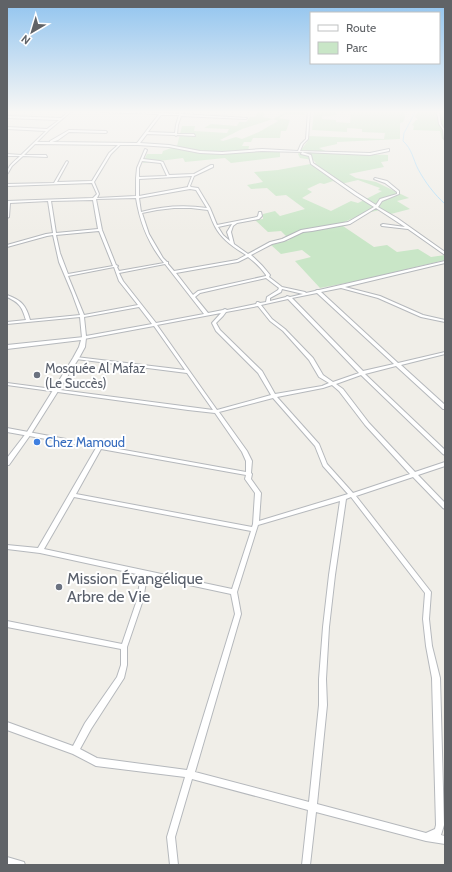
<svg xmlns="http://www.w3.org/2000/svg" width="452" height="872" viewBox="0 0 452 872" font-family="Cabin,sans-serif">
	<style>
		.green { fill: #c9e6c7; fill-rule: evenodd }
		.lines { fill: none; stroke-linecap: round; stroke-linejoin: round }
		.stream { stroke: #afddfa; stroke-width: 1 }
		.minor-casing { stroke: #b5b8bc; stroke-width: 2 }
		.tertiary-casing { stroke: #b5b8bc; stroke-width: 2 }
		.minor { fill: #fff; fill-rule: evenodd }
		.tertiary { fill: #fff; fill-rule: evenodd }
		.worship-dot { fill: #6b7280; stroke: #fff; stroke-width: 1.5 }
		.shop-dot { fill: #3f7fe0; stroke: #fff; stroke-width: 1.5 }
		.labels { text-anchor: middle; stroke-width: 4; stroke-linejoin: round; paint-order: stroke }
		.worship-label { font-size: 13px; fill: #5b616d; stroke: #fff; text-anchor: start }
		.shop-label { font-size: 13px; fill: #366cbe; stroke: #fff; text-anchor: start }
		.near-worship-label { font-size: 16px; fill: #5b616d; stroke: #fff; text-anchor: start }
	</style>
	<rect width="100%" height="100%" fill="#f0eee8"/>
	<path class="green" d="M259,111H265L263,117L273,119L283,114L284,111H306L305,115L286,114L279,118L290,120L286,131H281L280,138H253L251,142H244L242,146H249L248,151L280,152V157L231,163L225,158L185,162L183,158L143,163L147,154H162L163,151L177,146L182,126H195L194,131L227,133L229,129L204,128L211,124L237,126L239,122H246L250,117H255ZM273,119L278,121L259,132L242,139L236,137L223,141L220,140L242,129Z
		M314,111H337L336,115L322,116V119L336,120V122L350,123L351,111H410L404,114L405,118L403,122L400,123V139L337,142V144L319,148C336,158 367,154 388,155V161L381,162L384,167L349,174L356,178L376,182L409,198L397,201L410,209L387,215L380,210L362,214L340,224L374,247L387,245L397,252L418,249L431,257L445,255V260L357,281L320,288L295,261L311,257L302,250L281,254L271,245L290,240L281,231L268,232L255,220L263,219V214L275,211L280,216L305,209L286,195L276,196L267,188L251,189L247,185L263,182L254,172L278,170L316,163L313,160L300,158L298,154L307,142L309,136L384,139L385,133L362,132V129L347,128V132L312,130ZM358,180L380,188L378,190L382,191L358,203L351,201L331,211L302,198L312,192L307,189L320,183L324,184L333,181L341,184Z
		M419,111H445V139H442L440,131L413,130L414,126L412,125L416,120H418L415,116Z"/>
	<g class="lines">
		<path class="stream" d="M416,111L404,133L403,141C412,149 413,159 418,169C425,182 434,194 445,204"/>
		<defs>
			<path id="minor" d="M70,111H72L49,130L37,142H50V141L69,130L106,131L107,132L106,133L69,132L58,140L52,142L137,143L159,114L101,112L100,111L160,113L162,111H164L162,113L179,114L180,111H182L181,114L247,118L246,119L181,116L178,125L177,134H194L195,136L177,135L176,136L175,135L147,134L140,143L169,145L200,151L222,152L262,149L298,151L301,144L306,139L308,111H310L308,139L303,144L300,151L370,153L389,149V151L370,155L302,152L311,155L313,163L357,193L376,205L380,199L397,194V192L385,183L374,179L375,178L387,181L399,191V194L382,201L378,207L397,218L445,252V255L408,229L382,226L381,225L383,224L405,227L376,208L350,224L312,231L303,232L284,241L272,244L251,255C258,261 264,267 270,275L269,277L282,287L305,292L306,293L315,291L317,290H319L445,261V263L345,287L380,296L423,315L445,320V322L421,317L378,298L341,288L321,292L398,363L445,352V354L401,365L445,405V409H443L396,366L365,374L445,450V455L443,454L361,375L336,384L343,389L369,423L415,472L445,462V466L418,475L445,503V509L443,508L413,477L356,496L431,592L429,619L432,646L440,678L444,825L441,835L445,836V844L426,841L316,812L310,865H302L308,810L192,779L175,837L178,865H170L167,837L185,777L96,766L73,754L7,730V722L73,746L85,723L117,677L121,665V649L7,627V621L122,644L137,600L141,575L40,553L7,549V545L38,548L96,448L7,432V428L98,445L100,444L102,446L246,472V461L242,452L215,413L188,410L7,385V383L213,410L187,373L76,359L74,358L76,357L185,370L154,326L84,339L82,338L80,317L7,324V322L26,320C22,307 20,303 7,297V295C21,300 26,305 30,320L80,315L72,293L59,262L53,235L47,236L7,247V245L46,234L53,233L48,201L10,203L9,217L7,218V201L93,198L97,194L92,183L7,186V184L54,183L66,162L67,161L68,162L57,182L92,181L109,153L118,145L35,144L24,155H46L47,157L23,156L12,166L8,173L7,174C7,166 15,161 20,156H7V154L21,155L46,131L7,129V127L47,129L59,120L7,118V116L61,118ZM161,115H179L176,125L175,133L148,132ZM120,145H138L169,147L200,153L222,154L262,151L302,152L301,154L309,156L311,164L355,195L374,207L348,222L301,230L282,239L270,242L248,254L234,244L231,232L233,226L237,223L259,219L262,216L261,212H259L258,216L257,217L217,225L210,208L198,188L191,187L190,186L194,176L213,167V165H211L194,174L169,175L163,162L160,161L143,159L147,150L145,149L137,168L136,178V196L97,198L99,194L94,182L111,154ZM142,161L161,163L167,176L139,177V168ZM192,176L188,186V187L139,196V179ZM190,189L196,190L207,208C185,205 163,206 141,212L139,198ZM136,198C140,223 148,243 164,263L119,271L117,267L118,266L116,265L102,230L96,199ZM93,200L98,229L56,233L51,201ZM174,208H191L208,210C211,217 213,224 217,230C224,241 235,248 246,255L237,260L174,271L168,264V262H167L163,258L149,234L142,213L157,210ZM232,224L227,232L230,241L223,235L218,227ZM99,231L113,266L68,274L60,253L56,235ZM248,257C255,262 261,268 266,275V276L198,291L193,295L176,273L238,262ZM165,264L204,314L156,323L123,281L119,273ZM114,267L119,281L138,305L84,315L68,276ZM266,278L279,288L278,290L267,297L266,302L260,303L258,302H257L256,304L227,310L225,309L223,310L208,313L195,297L200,293ZM282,289L303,294L290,297L287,296L286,297L270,301V298L281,292ZM317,293L394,364L363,371L292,298ZM288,299L359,373L333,382L323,375L313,358L285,329L272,319L261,305ZM258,306L270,321L283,331L309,360L319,377L329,383L322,386L275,394L262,371L220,330L216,323L223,316L226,312ZM139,307L152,324L86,336L84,317ZM221,313L212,323L216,331L258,373L271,395L217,410L157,325ZM332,385L339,391L365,425L410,474L353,493L327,464L319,444L277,397L323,388ZM273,398L315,446L323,466L348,494L259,521L261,493L251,479L252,474L251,473L252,461L247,451L219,412ZM101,449L246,475L245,479L255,493L253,524L252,527L76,494ZM74,497L251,531L232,589L44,549ZM351,497L425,593L423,619L426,646L432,678L436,825L435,829L426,833L317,804L327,705L326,679L329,627L335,575L346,499ZM340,501L329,575L323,627L319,679V705L309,802L195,772L241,614L237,592L258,525ZM147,576L231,594L235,614L187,770L97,758L80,749L91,729L124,678L127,665V647L143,600Z
				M437,111H439L441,124L445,130V140L444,139L443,130L439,124Z
				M7,857L24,862L25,865H7Z"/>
			<path id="tertiary" d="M84,337L86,338L85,347L79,358L31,434L9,465H7V458L27,432L73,358L79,347L81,340L7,349V345Z"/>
		</defs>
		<use href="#minor" class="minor-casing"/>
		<use href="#tertiary" class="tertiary-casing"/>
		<use href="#minor" class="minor"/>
		<use href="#tertiary" class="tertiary"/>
	</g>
	<linearGradient id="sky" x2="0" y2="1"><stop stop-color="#91c4ef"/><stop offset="0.48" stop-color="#f8f7f5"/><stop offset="1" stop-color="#f8f7f5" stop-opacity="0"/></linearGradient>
	<rect width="452" height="233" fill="url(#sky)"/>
	<g class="worship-dot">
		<circle cx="37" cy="375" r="4"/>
		<circle cx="59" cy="587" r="4"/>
	</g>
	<circle class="shop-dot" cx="37" cy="442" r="4"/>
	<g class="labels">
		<g class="worship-label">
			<text x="45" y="373">Mosquée Al Mafaz<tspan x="45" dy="15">(Le Succès)</tspan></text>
		</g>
		<g class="shop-label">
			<text x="45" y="447">Chez Mamoud</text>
		</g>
		<g class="near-worship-label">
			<text x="67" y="584">Mission Évangélique<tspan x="67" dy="18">Arbre de Vie</tspan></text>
		</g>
	</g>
	<rect width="452" height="872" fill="none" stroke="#606367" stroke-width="16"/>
	<rect x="310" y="12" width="130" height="52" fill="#ffffff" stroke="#bfc1c2"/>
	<rect x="318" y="25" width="20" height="6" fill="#ffffff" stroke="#bfc1c2"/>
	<text x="346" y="32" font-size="12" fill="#606367">Route</text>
	<rect x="318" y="42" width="20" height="12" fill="#c9e6c7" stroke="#bfc1c2"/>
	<text x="346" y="52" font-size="12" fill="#606367">Parc</text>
	<g transform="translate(32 32) rotate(218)" stroke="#ffffff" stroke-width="3" paint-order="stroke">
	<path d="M0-3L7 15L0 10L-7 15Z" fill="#606367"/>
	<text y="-6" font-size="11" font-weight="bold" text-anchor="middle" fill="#606367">N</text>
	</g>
</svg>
